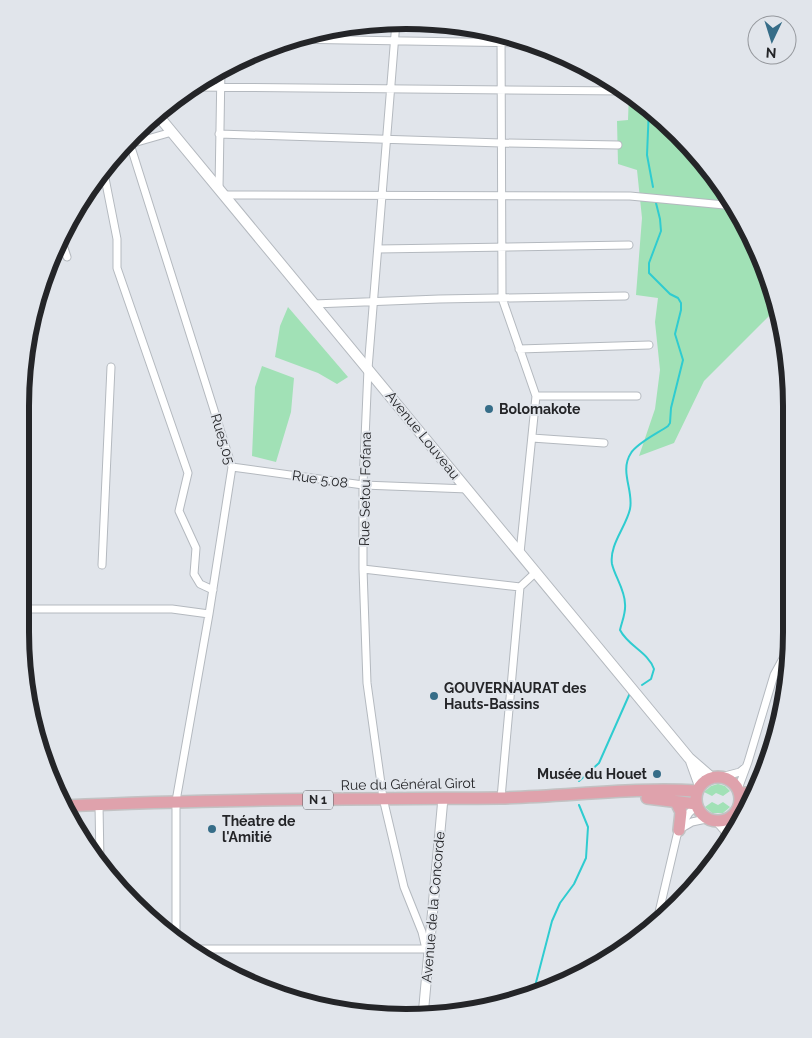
<svg xmlns="http://www.w3.org/2000/svg" width="812" height="1038" viewBox="0 0 812 1038" font-family="Raleway,sans-serif">
	<style>
		.green { fill: #a1e1b6 }
		.lines { fill: none; stroke-linecap: round; stroke-linejoin: round }
		.stream { stroke: #2fccd0; stroke-width: 2 }
		.minor-casing { stroke: #b4b9bf; stroke-width: 9 }
		.tertiary-casing { stroke: #b4b9bf; stroke-width: 11 }
		.secondary-casing { stroke: #b4b9bf; stroke-width: 12 }
		.trunk-casing { stroke: #c2c2c3; stroke-width: 14 }
		.minor { stroke: #fff; stroke-width: 7 }
		.tertiary { stroke: #fff; stroke-width: 9 }
		.secondary { stroke: #fff; stroke-width: 10 }
		.trunk { stroke: #dfa2ac; stroke-width: 11 }
		.poi-dot { fill: #366d88; stroke: #e1e5eb; stroke-width: 2 }
		.labels { text-anchor: middle; stroke-width: 4; stroke-linejoin: round; paint-order: stroke }
		.shield { fill: #e1e5eb; stroke: #5d5f62; stroke-width: 1 }
		.shield-label { font-size: 12px; font-weight: bold; fill: #242528 }
		.poi-label { font-size: 14px; font-weight: bold; fill: #242528; stroke: #e1e5eb; text-anchor: start }
		.street-label { font-size: 14px; fill: #242528; stroke: #e1e5eb }
		.rim { fill: none; stroke: #242528; stroke-width: 6 }
	</style>
	<rect width="100%" height="100%" fill="#e1e5eb"/>
	<path class="green" d="M629,93L641,100L696,151L740,213L772,282L777,308L704,381L674,443L639,456L655,409L660,370L655,322L658,298L636,295L642,218L637,170L618,164L617,121L628,120Z
		M288,307L348,377L337,384L318,373L275,357L280,326Z
		M262,366L294,378L291,412L276,462L252,456L255,387Z
		M718,784L725,786L730,791L723,796L716,793L712,796L704,792L711,786Z
		M712,802L718,805L723,802L730,807L723,813H712L705,807Z"/>
	<g class="lines">
		<path class="stream" d="M649,107L647,155L653,187
			M642,685L651,679L654,669C648,652 628,646 620,630C622,621 626,613 625,604C625,590 615,577 612,564C609,545 626,527 630,509C634,491 619,471 631,453C637,443 658,433 668,426L670,423L671,408L683,360L675,334L681,310V303L678,298L670,294L649,273V263L661,231L660,219L656,203
			M579,781L599,763L630,693
			M533,994L552,921L560,903L574,884L586,858L588,827L579,805"/>
		<defs>
			<path id="minor" d="M396,22L368,369L363,485V569L367,683L383,798L404,887L422,932L426,949
				M501,32L502,298L536,396L520,553
				M287,39L531,43
				M192,87L624,91
				M219,134L501,143L618,145
				M130,144L232,467L209,614L176,801V938
				M123,146L172,132
				M103,168L117,239V268L188,473L179,511L196,548L194,574L200,584L213,590
				M219,188L221,68
				M224,195L630,196L735,206
				M62,242L67,257
				M378,249L629,245
				M314,304L439,299L625,296
				M519,349L649,345
				M536,396H637
				M532,438L604,443
				M232,467L363,485L468,489
				M102,565L111,367
				M363,569L520,587
				M20,609H172L209,614
				M721,777L740,772L746,767
				M738,789L748,762L774,675L786,653
				M501,798L520,587L536,572
				M99,805L100,862
				M680,829L692,822L706,819
				M656,925L678,831L689,813L696,806
				M191,949H429"/>
			<path id="tertiary" d="M718,822L725,830L729,842
				M423,1016L443,798"/>
			<path id="secondary" d="M156,113L689,758L712,778
				M691,761L700,786
				M738,808L744,815
				M727,820L737,828"/>
			<path id="trunk" d="M696 799a22 22 0 1 1 44 0a22 22 0 1 1-44 0Z
				M739,793H755
				M647,798L696,804
				M676,802L681,812L679,830
				M64,806C209,799 354,799 500,798C565,797 631,787 697,791"/>
		</defs>
		<use href="#minor" class="minor-casing"/>
		<use href="#tertiary" class="tertiary-casing"/>
		<use href="#secondary" class="secondary-casing"/>
		<use href="#trunk" class="trunk-casing"/>
		<use href="#minor" class="minor"/>
		<use href="#tertiary" class="tertiary"/>
		<use href="#secondary" class="secondary"/>
		<use href="#trunk" class="trunk"/>
	</g>
	<g class="poi-dot">
		<circle cx="489" cy="409" r="5"/>
		<circle cx="434" cy="696" r="5"/>
		<circle cx="657" cy="774" r="5"/>
		<circle cx="212" cy="829" r="5"/>
	</g>
	<g class="labels">
		<rect class="shield" x="303" y="790.5" width="30" height="19" rx="4"/>
		<g class="shield-label">
			<text x="318" y="804">N 1</text>
		</g>
		<g class="poi-label">
			<text x="499" y="414">Bolomakote</text>
			<text x="444" y="693">GOUVERNAURAT des<tspan x="444" dy="16">Hauts-Bassins</tspan></text>
			<text x="647" y="779" text-anchor="end">Musée du Houet</text>
			<text x="222" y="826">Théatre de<tspan x="222" dy="16">l'Amitié</tspan></text>
		</g>
		<g class="street-label">
			<text transform="translate(423 435) rotate(51)" y="5">Avenue Louveau</text>
			<text transform="translate(223 439) rotate(73)" y="5">Rue5.05</text>
			<text transform="translate(320 479) rotate(8)" y="5">Rue 5.08</text>
			<text transform="translate(365 489) rotate(-89)" y="5">Rue Setou Fofana</text>
			<text transform="translate(408 784) rotate(-1)" y="5">Rue du Général Girot</text>
			<text transform="translate(433 907) rotate(-85)" y="5">Avenue de la Concorde</text>
		</g>
	</g>
	<path d="M0 0H812V1038H0ZM406 29H406A377 377 0 0 1 783 406V632A377 377 0 0 1 406 1009H406A377 377 0 0 1 29 632V406A377 377 0 0 1 406 29Z" fill="#e1e5eb" fill-rule="evenodd"/>
	<path class="rim" d="M406 29H406A377 377 0 0 1 783 406V632A377 377 0 0 1 406 1009H406A377 377 0 0 1 29 632V406A377 377 0 0 1 406 29Z"/>
	<g transform="translate(772 40) rotate(184)"><circle r="24" fill="#e1e5eb" stroke="#95989d"/>
	<path d="M0-4L9 19L0 12L-9 19Z" fill="#366d88"/>
	<text y="-8" font-size="14" font-weight="bold" text-anchor="middle" fill="#242528">N</text>
	</g>
</svg>
